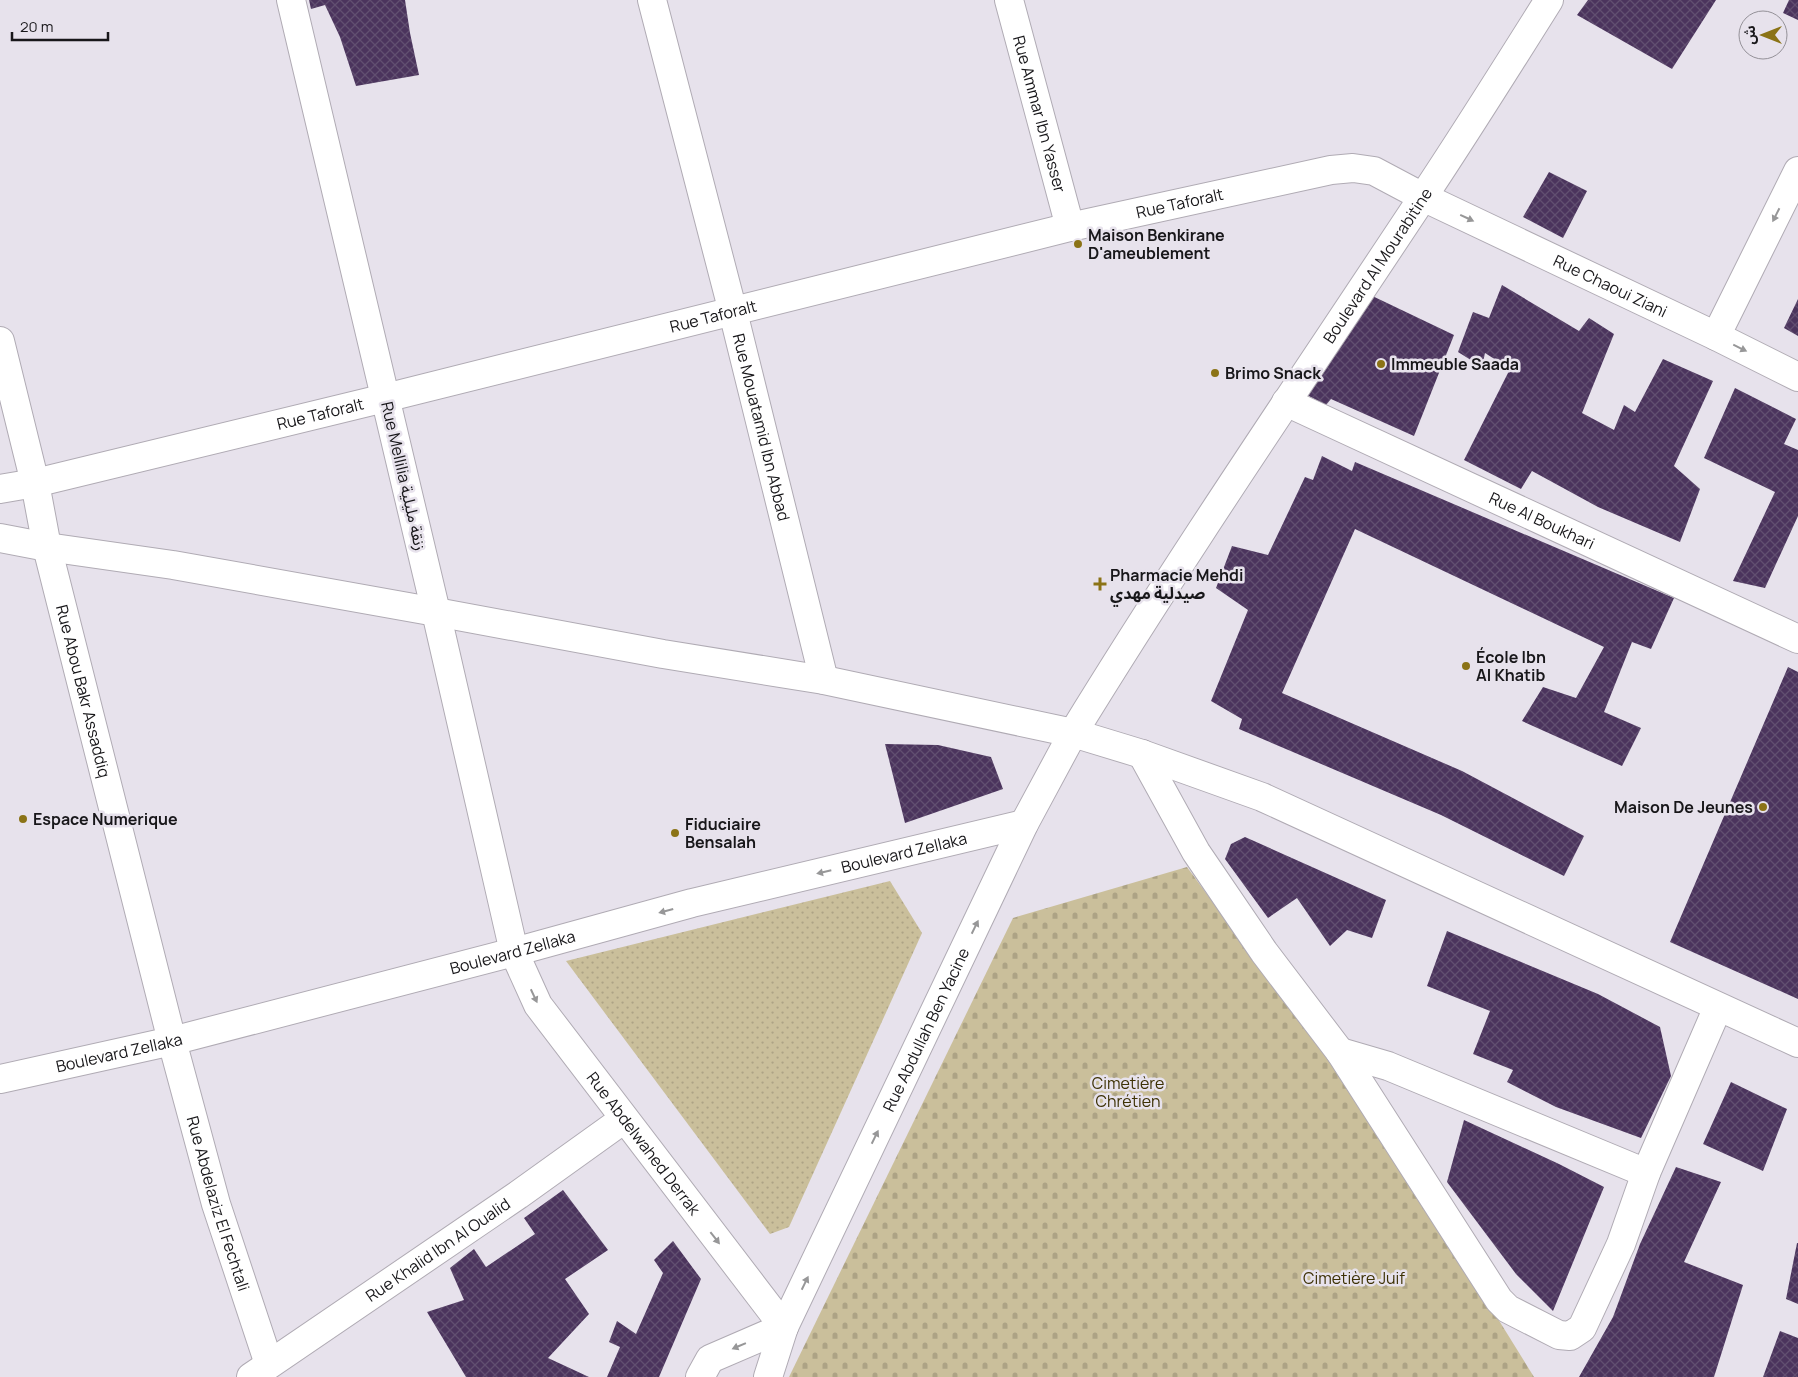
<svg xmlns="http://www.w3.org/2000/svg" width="1798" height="1377" viewBox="0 0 1798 1377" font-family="Manrope,'Noto Sans Arabic',sans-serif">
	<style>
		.grass { fill: url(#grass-dots) }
		.cemetery { fill: url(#cemetery-stones) }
		.building { fill: url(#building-cross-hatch) }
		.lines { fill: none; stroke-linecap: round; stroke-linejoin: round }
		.street-casing { stroke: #b0abb4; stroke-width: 30 }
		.secondary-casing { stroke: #b0abb4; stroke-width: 30 }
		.primary-casing { stroke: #b0abb4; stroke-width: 30 }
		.street { stroke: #fff; stroke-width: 28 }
		.secondary { stroke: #fff; stroke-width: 28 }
		.primary { stroke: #fff; stroke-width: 28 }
		.oneway { fill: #979798 }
		.poi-dot { fill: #8b7316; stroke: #e7e2ec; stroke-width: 2 }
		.labels { text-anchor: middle; stroke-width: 5; stroke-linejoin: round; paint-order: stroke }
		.street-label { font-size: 16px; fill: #18171a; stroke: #e7e2ec }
		.poi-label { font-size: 16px; font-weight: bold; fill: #18171a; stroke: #e7e2ec; text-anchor: start }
		.park-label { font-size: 16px; fill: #3d3104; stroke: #e7e2ec }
	</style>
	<defs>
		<pattern id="grass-dots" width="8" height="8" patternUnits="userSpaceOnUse" patternTransform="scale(1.25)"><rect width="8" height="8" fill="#cabf9b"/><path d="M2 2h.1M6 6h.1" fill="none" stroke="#ada385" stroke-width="1.8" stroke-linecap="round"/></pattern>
		<pattern id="cemetery-stones" width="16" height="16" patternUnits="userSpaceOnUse" patternTransform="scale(1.25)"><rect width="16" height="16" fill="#cabf9b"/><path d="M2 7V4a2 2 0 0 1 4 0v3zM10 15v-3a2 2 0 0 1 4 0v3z" fill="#ada385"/></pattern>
		<pattern id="building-cross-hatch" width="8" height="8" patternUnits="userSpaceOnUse" patternTransform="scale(1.25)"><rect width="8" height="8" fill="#4b345d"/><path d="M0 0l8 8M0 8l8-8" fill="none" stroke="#614f70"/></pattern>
	</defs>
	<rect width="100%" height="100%" fill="#e7e2ec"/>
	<path class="grass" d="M890,881L922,933L789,1227L770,1234L566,961Z"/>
	<path class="cemetery" d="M1187,867L1387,1140L1534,1377H789L1013,918Z"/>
	<path class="building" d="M309,0H405L410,33L419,75L356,86L340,37L325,5L311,9Z
		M1588,0H1716L1672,69L1577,15Z
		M1789,0H1798V20L1783,13Z
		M1549,172L1587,191L1563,238L1523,217Z
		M1502,285L1579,331L1589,318L1614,334L1582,413L1614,430L1624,405L1635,412L1663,359L1713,381L1674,466L1700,489L1680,542L1598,507L1532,471L1521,489L1464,460L1510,369L1485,353L1482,367L1458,352L1473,312L1489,318Z
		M1364,292L1454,335L1414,436L1331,399L1326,405L1303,393Z
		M1798,299V336L1784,328Z
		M1735,388L1796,419L1784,444L1798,450V516L1765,588L1733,581L1775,492L1704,458Z
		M1322,456L1352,471L1355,462L1674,598L1651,649L1632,642L1604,712L1641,728L1622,766L1522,721L1543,687L1576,698L1604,647L1355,529L1282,693L1462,771L1584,836L1564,876L1441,815L1239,729L1242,719L1211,701L1248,610L1216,588L1232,546L1268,555L1305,477L1313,480Z
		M1788,667L1798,672V999L1670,942Z
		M885,744L938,745L991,757L1003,789L905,823Z
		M1245,837L1386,900L1372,938L1347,930L1330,946L1297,898L1268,918L1225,859L1231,844Z
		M1447,931L1598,994L1660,1027L1671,1076L1641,1138L1556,1107L1507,1082L1513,1070L1473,1054L1490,1011L1427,986Z
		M1731,1082L1787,1109L1763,1171L1703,1144Z
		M1464,1120L1559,1164L1604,1187L1553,1311L1516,1274L1447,1182Z
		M1676,1167L1721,1182L1684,1262L1743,1285L1714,1377H1579L1613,1317L1640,1244Z
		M563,1190L608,1250L565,1279L589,1314L548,1358L589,1377H466L427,1312L464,1300L450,1268L474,1249L486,1267L535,1234L524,1218Z
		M673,1241L701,1279L659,1377H607L620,1347L609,1342L617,1321L636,1334L663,1273L654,1260Z
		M1797,1243H1798V1304L1786,1299Z
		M1780,1331L1798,1338V1377H1763Z"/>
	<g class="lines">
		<defs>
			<g id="street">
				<path id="s1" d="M291,0L436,612L514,952L538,1005L784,1327"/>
				<path id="s2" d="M652,0L733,312L824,680"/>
				<path id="s3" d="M1009,0L1070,227"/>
				<path d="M1716,336L1798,171"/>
				<path id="s4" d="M0,341L35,483L47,547L172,1041L216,1204L269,1364"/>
				<path id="s5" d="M1286,402L1798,639"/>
				<path id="s6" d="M0,489L35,483L385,398L1070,227L1331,170L1353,168L1374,171L1423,197L1716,336L1798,377"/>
				<path d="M1142,754L1196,852L1264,952L1340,1052L1499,1300L1508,1309L1559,1335L1570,1336L1582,1328L1621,1244L1646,1173L1718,1007"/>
				<path d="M1340,1052L1388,1066L1646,1173"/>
				<path id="s7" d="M0,1079L172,1041L514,952L692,903L1024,824"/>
				<path id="s8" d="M251,1377L518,1195L624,1119"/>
				<path d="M700,1377L710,1359L784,1327"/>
				<path id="s9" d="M768,1377L784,1327L1024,824L1073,733"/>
			</g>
			<g id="secondary">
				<path id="s10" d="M1073,733C1184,552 1304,377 1421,200C1465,134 1507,67 1549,0"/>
			</g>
			<path id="primary" d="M0,538L47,547L173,565L436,612L663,654L824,680L1073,733L1142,754L1262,797L1798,1043"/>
		</defs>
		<use href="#street" class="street-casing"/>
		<use href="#secondary" class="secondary-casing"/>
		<use href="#primary" class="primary-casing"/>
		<use href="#street" class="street"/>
		<use href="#secondary" class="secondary"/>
		<use href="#primary" class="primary"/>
	</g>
	<defs><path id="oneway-solid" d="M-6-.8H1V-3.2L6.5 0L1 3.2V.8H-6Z" transform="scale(1.25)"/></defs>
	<g class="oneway">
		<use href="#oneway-solid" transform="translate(1776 215) rotate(117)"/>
		<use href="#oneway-solid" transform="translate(1467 218) rotate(25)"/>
		<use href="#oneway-solid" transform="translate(1740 348) rotate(26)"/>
		<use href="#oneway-solid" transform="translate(824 872) rotate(167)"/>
		<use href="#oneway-solid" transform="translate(666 911) rotate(165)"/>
		<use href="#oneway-solid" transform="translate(975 927) rotate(-64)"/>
		<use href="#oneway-solid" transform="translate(534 996) rotate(65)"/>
		<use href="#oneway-solid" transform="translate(875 1137) rotate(-64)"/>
		<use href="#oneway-solid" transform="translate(715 1238) rotate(52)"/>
		<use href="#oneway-solid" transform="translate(805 1283) rotate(-64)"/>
		<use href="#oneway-solid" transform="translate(739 1346) rotate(157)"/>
	</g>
	<g class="poi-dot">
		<circle cx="1078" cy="244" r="5"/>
		<circle cx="1381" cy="364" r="5"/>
		<circle cx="1215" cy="373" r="5"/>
		<path d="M1097.5 576.5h5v5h5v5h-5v5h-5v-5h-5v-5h5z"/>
		<circle cx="1466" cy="666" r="5"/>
		<circle cx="1763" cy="807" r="5"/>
		<circle cx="23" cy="819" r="5"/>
		<circle cx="675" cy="833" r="5"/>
	</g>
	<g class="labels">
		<g class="street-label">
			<text dy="6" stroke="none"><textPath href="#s3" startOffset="118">Rue Ammar Ibn Yasser</textPath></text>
			<text dy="6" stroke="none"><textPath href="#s6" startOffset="1214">Rue Taforalt</textPath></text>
			<text dy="6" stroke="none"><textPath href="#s10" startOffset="558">Boulevard Al Mourabitine</textPath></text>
			<text dy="6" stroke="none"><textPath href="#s6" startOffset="1675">Rue Chaoui Ziani</textPath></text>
			<text dy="6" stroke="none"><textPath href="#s6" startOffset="734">Rue Taforalt</textPath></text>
			<text dy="6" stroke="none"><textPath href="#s6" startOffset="329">Rue Taforalt</textPath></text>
			<text dy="6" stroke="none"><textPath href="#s2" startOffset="441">Rue Mouatamid Ibn Abbad</textPath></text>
			<text transform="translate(404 476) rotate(77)" y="6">Rue Mellilia زنقة مليلية</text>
			<text dy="6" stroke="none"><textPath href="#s5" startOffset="282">Rue Al Boukhari</textPath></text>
			<text dy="6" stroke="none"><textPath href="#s4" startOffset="360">Rue Abou Bakr Assaddiq</textPath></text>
			<text dy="6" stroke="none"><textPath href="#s7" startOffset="932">Boulevard Zellaka</textPath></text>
			<text dy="6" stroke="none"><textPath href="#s7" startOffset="528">Boulevard Zellaka</textPath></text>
			<text dy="6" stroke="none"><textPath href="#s9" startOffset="382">Rue Abdullah Ben Yacine</textPath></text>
			<text dy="6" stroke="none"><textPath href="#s7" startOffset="122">Boulevard Zellaka</textPath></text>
			<text dy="6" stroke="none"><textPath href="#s1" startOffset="1210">Rue Abdelwahed Derrak</textPath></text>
			<text dy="6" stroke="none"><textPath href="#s4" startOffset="890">Rue Abdelaziz El Fechtali</textPath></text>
			<text dy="6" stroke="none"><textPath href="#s8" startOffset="226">Rue Khalid Ibn Al Oualid</textPath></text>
		</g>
		<g class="poi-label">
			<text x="1088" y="241">Maison Benkirane<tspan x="1088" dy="18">D'ameublement</tspan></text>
			<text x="1391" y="370">Immeuble Saada</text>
			<text x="1225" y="379">Brimo Snack</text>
			<text x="1110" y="581">Pharmacie Mehdi<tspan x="1110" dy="18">صيدلية مهدي</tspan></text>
			<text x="1476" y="663">École Ibn<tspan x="1476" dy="18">Al Khatib</tspan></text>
			<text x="1753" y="813" text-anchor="end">Maison De Jeunes</text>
			<text x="33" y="825">Espace Numerique</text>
			<text x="685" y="830">Fiduciaire<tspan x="685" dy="18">Bensalah</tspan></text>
		</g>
		<g class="park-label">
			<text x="1128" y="1089">Cimetière<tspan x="1128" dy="18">Chrétien</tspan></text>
			<text x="1354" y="1284">Cimetière Juif</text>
		</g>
	</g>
	<g transform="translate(1763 35) rotate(270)"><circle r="24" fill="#e7e2ec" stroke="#949198"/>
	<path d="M0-4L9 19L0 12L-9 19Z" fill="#8b7316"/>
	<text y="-8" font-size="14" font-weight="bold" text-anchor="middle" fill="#18171a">ش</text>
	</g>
	<path d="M12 32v8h96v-8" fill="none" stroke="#18171a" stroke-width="2.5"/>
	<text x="20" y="32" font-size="15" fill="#18171a" stroke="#e7e2ec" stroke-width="4" paint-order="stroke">20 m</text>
</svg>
